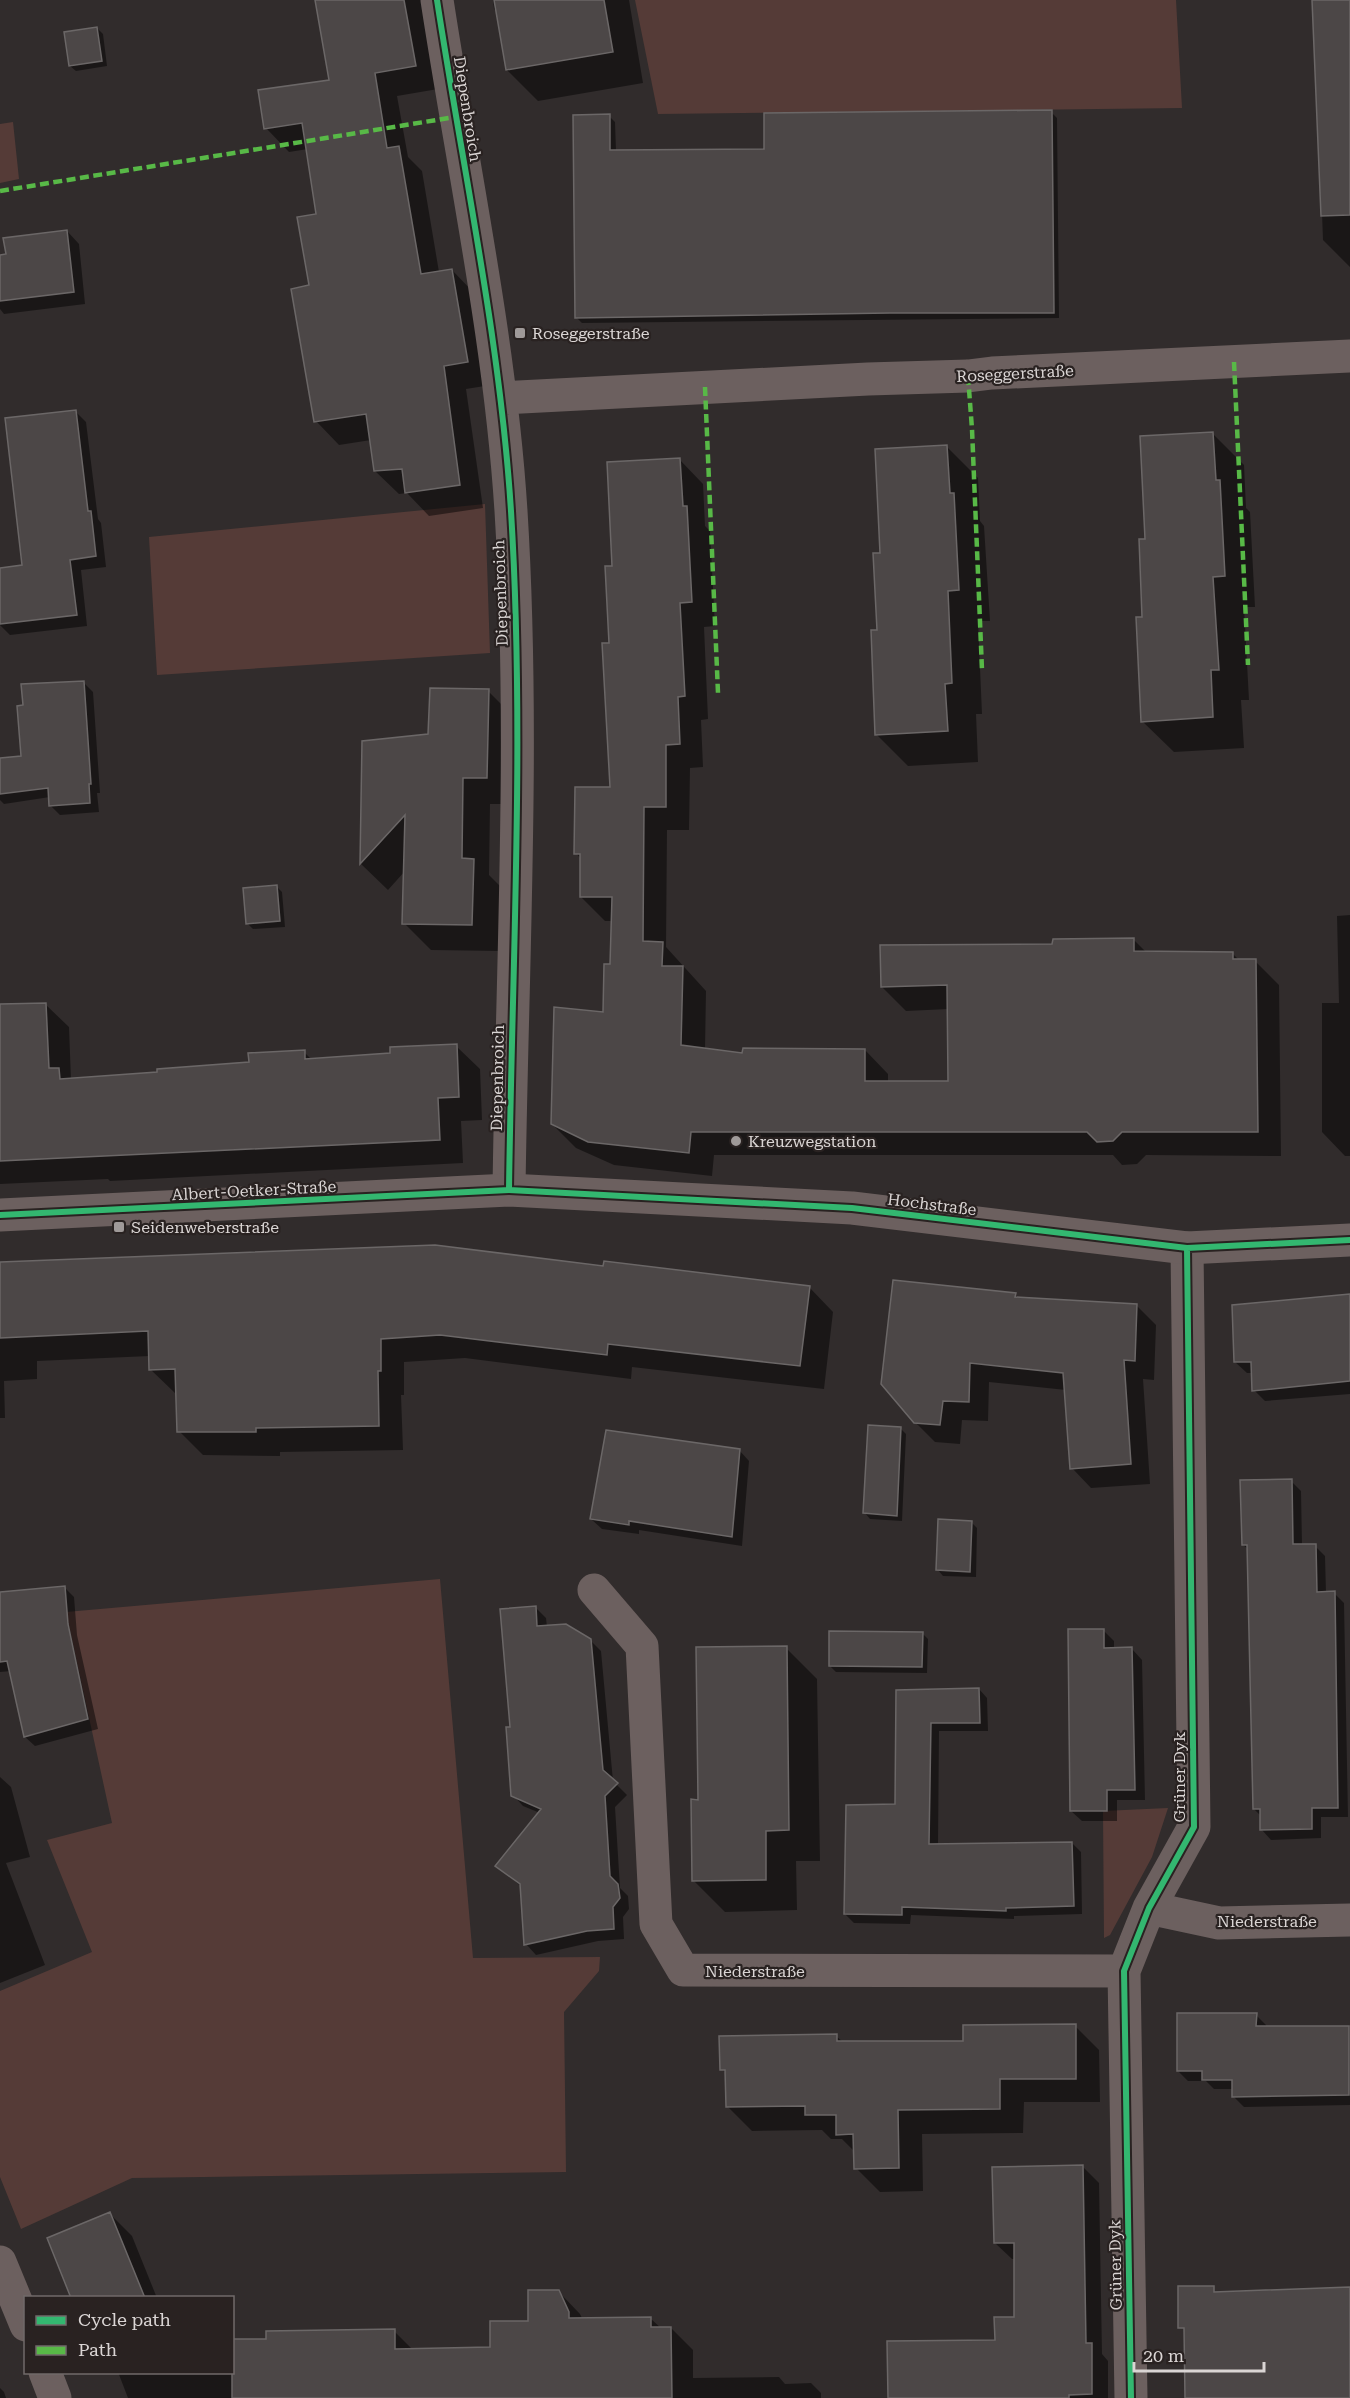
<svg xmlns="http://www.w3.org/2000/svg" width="1350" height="2398" viewBox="0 0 1350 2398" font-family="'Roboto Serif',serif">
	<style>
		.green { fill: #553b37 }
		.shadow { fill: #0007 }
		.building { fill: #4c4747; stroke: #6b6767; stroke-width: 1.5 }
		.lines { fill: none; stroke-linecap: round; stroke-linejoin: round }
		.minor { stroke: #6c605f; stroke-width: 33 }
		.tertiary { stroke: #6c605f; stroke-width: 33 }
		.quiet { stroke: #58b947; stroke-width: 4.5; stroke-dasharray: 9 4.5; stroke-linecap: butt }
		.cycleway-casing { stroke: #292221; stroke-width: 10 }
		.cycleway { stroke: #33b770; stroke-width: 6 }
		.poi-dot { fill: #9f9a99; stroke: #292221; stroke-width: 2 }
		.labels { text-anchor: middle; stroke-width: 4.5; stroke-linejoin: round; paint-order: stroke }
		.street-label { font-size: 16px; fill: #dad5d4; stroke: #292221 }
		.poi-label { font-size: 16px; fill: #dad5d4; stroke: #292221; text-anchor: start }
	</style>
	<rect width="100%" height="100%" fill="#312c2c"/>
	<path class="green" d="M635,0H1176L1182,108L658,114Z
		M13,122L19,179L0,183V124Z
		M485,504L490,653L157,675L149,537Z
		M440,1579L473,1958L600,1957L599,1971L564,2012L566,2172L132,2178L21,2229L0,2177V1991L92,1952L47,1840L112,1823L66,1612Z
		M1168,1808L1152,1857L1110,1935L1104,1938L1103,1811Z"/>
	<path class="shadow" d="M317,0H423L438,89L397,96L408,157L422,171L439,272L452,270L475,294L491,385L466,389L483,508L429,516L407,493L399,494L375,471L371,440L339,445L316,421L311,286L318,215L308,149L289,152L266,128L331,81Z
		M493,0H629L643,83L538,101L507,70L497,12L494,9Z
		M1314,0H1350V267L1323,240Z
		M97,28L103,34L107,66L76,71L70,66Z
		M1051,112L1057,118L1059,318L582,323L576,317L609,116L615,122L616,151L766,150Z
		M67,231L79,244L85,304L4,314L0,309V257Z
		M75,411L86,422L98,519L101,523L106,567L81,570L87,626L10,635L0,625V569L24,567Z
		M1213,434L1244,465L1246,508L1250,512L1255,607H1244L1249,700H1241L1244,748L1174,752L1142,721L1147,541Z
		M947,447L978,478L980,521L984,526L990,621H978L982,714H976L978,762L908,766L877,735L882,554Z
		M680,460L703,484L705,526L710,531L715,626L704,627L708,719L701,720L703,767L690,768L689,830H667L666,947L706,991L705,1050L743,1054L865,1050L888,1074V1082H949V1009L906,1011L882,987L1054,945L1133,939L1147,953L1233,954L1240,961H1255L1279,985L1281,1156L1146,1155L1137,1164L1122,1165L1113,1155H714L712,1176L614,1165L576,1148L552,1124L604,1014L611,966L612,921H605L581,897V859L576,853L611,788V645L614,567Z
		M84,683L93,692L100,793H97L99,812L60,815L51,806L50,797L4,804L0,800V760L22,757Z
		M488,691L515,718L513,804H490L489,875L501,887L499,951L431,950L404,923L405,871L388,890L361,864L364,742L430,735Z
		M276,886L282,892L285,927L253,929L248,924Z
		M1350,915V1156H1345L1322,1132V1003H1339L1337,916Z
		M45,1004L69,1027L71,1080L250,1064L304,1052L312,1060L392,1055L456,1046L480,1069L482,1120L461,1121L463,1163L110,1181L108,1179L0,1184V1039Z
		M435,1246L604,1268L809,1287L833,1312L824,1389L632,1367L631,1379L465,1358L404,1362V1395H401L403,1450L280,1452V1456L203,1455L179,1431L177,1393H175L150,1369V1356L37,1361V1379L4,1381L5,1418H0V1264Z
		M1015,1295L1018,1298L1136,1305L1156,1325L1154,1380L1143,1379L1150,1484L1091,1488L1072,1468L1066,1390L989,1382L988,1421L962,1420L960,1444L935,1442L915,1422Z
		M1350,1295V1394L1265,1401L1254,1390L1253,1373H1247L1235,1362Z
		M900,1428L906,1434L902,1521L870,1519L865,1513Z
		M739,1450L749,1461L742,1546L639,1530V1534L602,1529L591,1519Z
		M1291,1481L1301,1491L1302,1545L1315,1546L1325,1556L1326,1593H1334L1344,1603L1348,1817H1321V1838L1271,1840L1262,1830L1261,1816L1254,1809L1249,1550L1243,1545Z
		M971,1522L977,1528L976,1577L943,1576L938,1570Z
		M64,1587L74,1597L77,1635L98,1729L35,1746L25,1737L11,1671L0,1672V1593Z
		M536,1608L546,1618L547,1627L590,1640L601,1651L613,1781L627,1795L615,1807L620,1888L628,1896L629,1909L623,1917L624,1939L598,1941L536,1955L526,1944L522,1887L497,1866L540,1813L523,1806L513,1795L512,1729Z
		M1103,1630L1114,1641V1649H1132L1142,1660L1145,1800H1117V1821H1082L1071,1811Z
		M922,1633L928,1639L927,1673L836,1672L830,1666Z
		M786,1648L817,1679L820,1861H796L797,1910L725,1912L694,1881L699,1802Z
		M979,1689L987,1698L988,1731H939L938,1846L1072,1843L1081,1852L1082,1914L1014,1916V1919L911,1915L910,1924L854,1923L845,1914L896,1805L898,1691Z
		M0,1777L11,1787L30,1857L6,1863L45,1965L0,1983Z
		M1256,2015L1266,2025V2028L1350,2027V2105L1244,2107L1234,2097V2089H1214L1206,2081H1188L1178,2071Z
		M1075,2026L1099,2050L1100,2102H1024L1023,2133L922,2134L923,2191L880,2192L856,2168L855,2152L842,2139H831L822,2130L752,2131L727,2106V2075L722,2069L836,2036L843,2042H965Z
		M1082,2166L1099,2183L1102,2354L1108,2361V2398H889L996,2341L1015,2318V2259H1012L995,2243Z
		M110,2214L132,2236L157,2298H73Z
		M558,2291L580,2314L583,2320L651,2319L661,2328H671L693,2350V2378L779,2377L785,2384L811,2383L821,2393V2398H128L118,2372H232L268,2340L394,2331L413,2350L491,2349L529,2323Z
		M0,2388L4,2392L6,2398H0Z"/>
	<path class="building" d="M315,0H404L416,66L375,73L387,148L399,146L421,274L452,269L468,362L444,366L460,485L405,493L402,469L374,471L366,414L314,422L291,289L309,285L297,217L316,214L302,123L264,129L258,90L329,80Z
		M494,0H604L613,52L506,70Z
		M1312,0H1350V215L1321,216Z
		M97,27L102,61L69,66L64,32Z
		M1052,110L1054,313H890L575,318L573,115L610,114V150L764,149V113Z
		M67,230L74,292L0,301V255L6,254L3,238Z
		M76,410L88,511H91L96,556L70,560L77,615L0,624V568L22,565L5,418Z
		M1213,432L1216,480H1220L1225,576L1213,577L1219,670H1211L1213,717L1141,722L1136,617H1142L1139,539H1145L1140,436Z
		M947,445L950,493H954L959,590L948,591L952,683L945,684L948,731L875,735L871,630H877L873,553H880L875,449Z
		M680,458L683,506H687L692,602L680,603L685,696L678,697L680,744L666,745V807H644L643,941L663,942L662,966H683L681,1045L742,1053L743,1048L865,1049V1081H948L947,985L881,987L880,945L1052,944L1053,939L1134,938V951L1233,952V959H1256L1258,1132H1122L1113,1141L1097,1142L1087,1132H691L689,1153L588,1142L551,1124L554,1007L603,1012L604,964H610L612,897H580V854H574L575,787H610L602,643H609L605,566H612L607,462Z
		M84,681L91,784H89L90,803L49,806L48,788L0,794V758L21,756L17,706L23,705L21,684Z
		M430,688L489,689L487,778H463L462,858L474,859L472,925L402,924L405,815L360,864L362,741L428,734Z
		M277,885L280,921L246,924L243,888Z
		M46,1003L49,1068H59L60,1079L157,1072V1069L249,1062L248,1053L305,1050V1059L390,1053V1047L457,1044L459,1097L438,1098L440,1140L0,1161V1004Z
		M435,1245L603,1266L604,1261L810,1286L800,1366L608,1344L607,1355L440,1335L381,1339V1371H378L379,1426L256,1428V1432H177L175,1369L149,1370L148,1331L0,1338V1262Z
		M893,1280L1016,1293L1015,1297L1137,1304L1135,1361L1124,1360L1131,1464L1070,1469L1063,1373L970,1363L969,1402L943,1401L940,1425L914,1423L881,1384Z
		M1350,1294V1381L1252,1391L1251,1362H1234L1232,1305Z
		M868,1425L901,1427L897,1516L863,1513Z
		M606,1430L740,1449L732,1537L629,1521V1525L590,1519Z
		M1292,1479L1293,1544H1316L1317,1592L1335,1591L1338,1808H1312V1829L1260,1830V1809H1253L1247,1545H1242L1240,1480Z
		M938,1519L972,1521L970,1572L936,1570Z
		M65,1586L68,1624L88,1719L24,1737L7,1661L0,1662V1592Z
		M536,1606L537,1626L566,1624L591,1639L603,1770L618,1783L605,1796L610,1876L618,1884L620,1898L613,1907L614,1929L587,1931L524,1945L520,1884L495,1866L541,1809L511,1796L506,1727H510L500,1609Z
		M1068,1629H1104V1648L1132,1647L1135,1790H1107V1811H1070Z
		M829,1631L923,1632L922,1667L829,1666Z
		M787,1646L789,1830L766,1831V1880L692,1881L691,1799L698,1800L696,1647Z
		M979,1688L980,1723H931L929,1844L1072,1842L1074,1906L1006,1908V1911L902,1907V1915L844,1914L846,1805L895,1804L896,1690Z
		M1177,2013H1257L1256,2026H1349V2095L1232,2097V2080H1202V2071H1177Z
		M1076,2024V2079H1000V2109L898,2110L899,2168L854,2169L853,2134L836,2135V2115H805V2106L726,2107L725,2070H720L719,2036L837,2034V2041H963V2025Z
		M1083,2165L1086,2343H1092V2394L1069,2395V2398H888L887,2341L995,2340L994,2317H1014V2243H994L992,2167Z
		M110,2212L145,2298H71L47,2238Z
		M1178,2286H1214V2292L1350,2287V2398H1185L1184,2328H1178Z
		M528,2290H559L569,2312V2318L651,2317V2327H671L672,2398H232V2339H266V2331L395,2329V2349L490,2347V2321H528Z"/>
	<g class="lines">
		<path class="minor" d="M437,0C463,170 500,339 511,511C525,737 512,965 509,1190
			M501,398L868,379L968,376L992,373L1350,356
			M594,1590L642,1646L656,1924L683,1970L1124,1971
			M1149,1908L1219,1923L1350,1920
			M0,2262L26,2325
			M45,2372L55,2398
			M1131,2398L1124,1971L1149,1908L1194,1827L1187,1248"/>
		<path class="tertiary" d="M0,1215L509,1190L852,1208L1187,1248L1350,1240"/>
		<path class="quiet" d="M0,191L455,117
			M1234,362L1248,665
			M968,376L972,429L982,670
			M705,387L718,693"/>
		<defs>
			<path id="cycleway" d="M437,0C463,170 500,339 511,511C525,737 512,965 509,1190
				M0,1215L509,1190L852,1208L1187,1248L1350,1240
				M1131,2398L1124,1971L1149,1908L1194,1827L1187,1248"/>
		</defs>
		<use href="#cycleway" class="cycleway-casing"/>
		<use href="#cycleway" class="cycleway"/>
	</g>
	<g class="poi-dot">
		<rect x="514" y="327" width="12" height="12" rx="3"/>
		<circle cx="736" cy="1141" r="6"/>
		<rect x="113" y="1221" width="12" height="12" rx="3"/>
	</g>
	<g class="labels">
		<g class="street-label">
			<text transform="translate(468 109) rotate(81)" y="6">Diepenbroich</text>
			<text transform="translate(1015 373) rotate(-3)" y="6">Roseggerstraße</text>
			<text transform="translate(500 593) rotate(-92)" y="6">Diepenbroich</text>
			<text transform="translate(497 1078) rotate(-89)" y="6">Diepenbroich</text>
			<text transform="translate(254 1190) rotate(-3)" y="6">Albert-Oetker-Straße</text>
			<text transform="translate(932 1204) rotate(7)" y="6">Hochstraße</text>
			<text transform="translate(1179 1777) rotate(-90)" y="6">Grüner Dyk</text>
			<text x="1267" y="1927">Niederstraße</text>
			<text x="755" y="1977">Niederstraße</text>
			<text transform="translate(1115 2265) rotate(-91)" y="6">Grüner Dyk</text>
		</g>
		<g class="poi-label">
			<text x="532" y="339">Roseggerstraße</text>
			<text x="748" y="1147">Kreuzwegstation</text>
			<text x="131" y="1233">Seidenweberstraße</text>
		</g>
	</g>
	<rect x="24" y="2296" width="210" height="78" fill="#292221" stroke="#706a69" stroke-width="1.5"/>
	<rect x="36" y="2316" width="30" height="9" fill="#33b770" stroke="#706a69" stroke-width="1.5"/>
	<text x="78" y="2326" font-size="18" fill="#dad5d4">Cycle path</text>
	<rect x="36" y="2346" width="30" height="9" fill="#58b947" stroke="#706a69" stroke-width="1.5"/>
	<text x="78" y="2356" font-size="18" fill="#dad5d4">Path</text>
	<path d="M1134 2362v9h130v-9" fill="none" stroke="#dad5d4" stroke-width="3"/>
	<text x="1143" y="2362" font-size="18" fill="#dad5d4" stroke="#292221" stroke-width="4.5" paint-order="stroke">20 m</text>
</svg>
